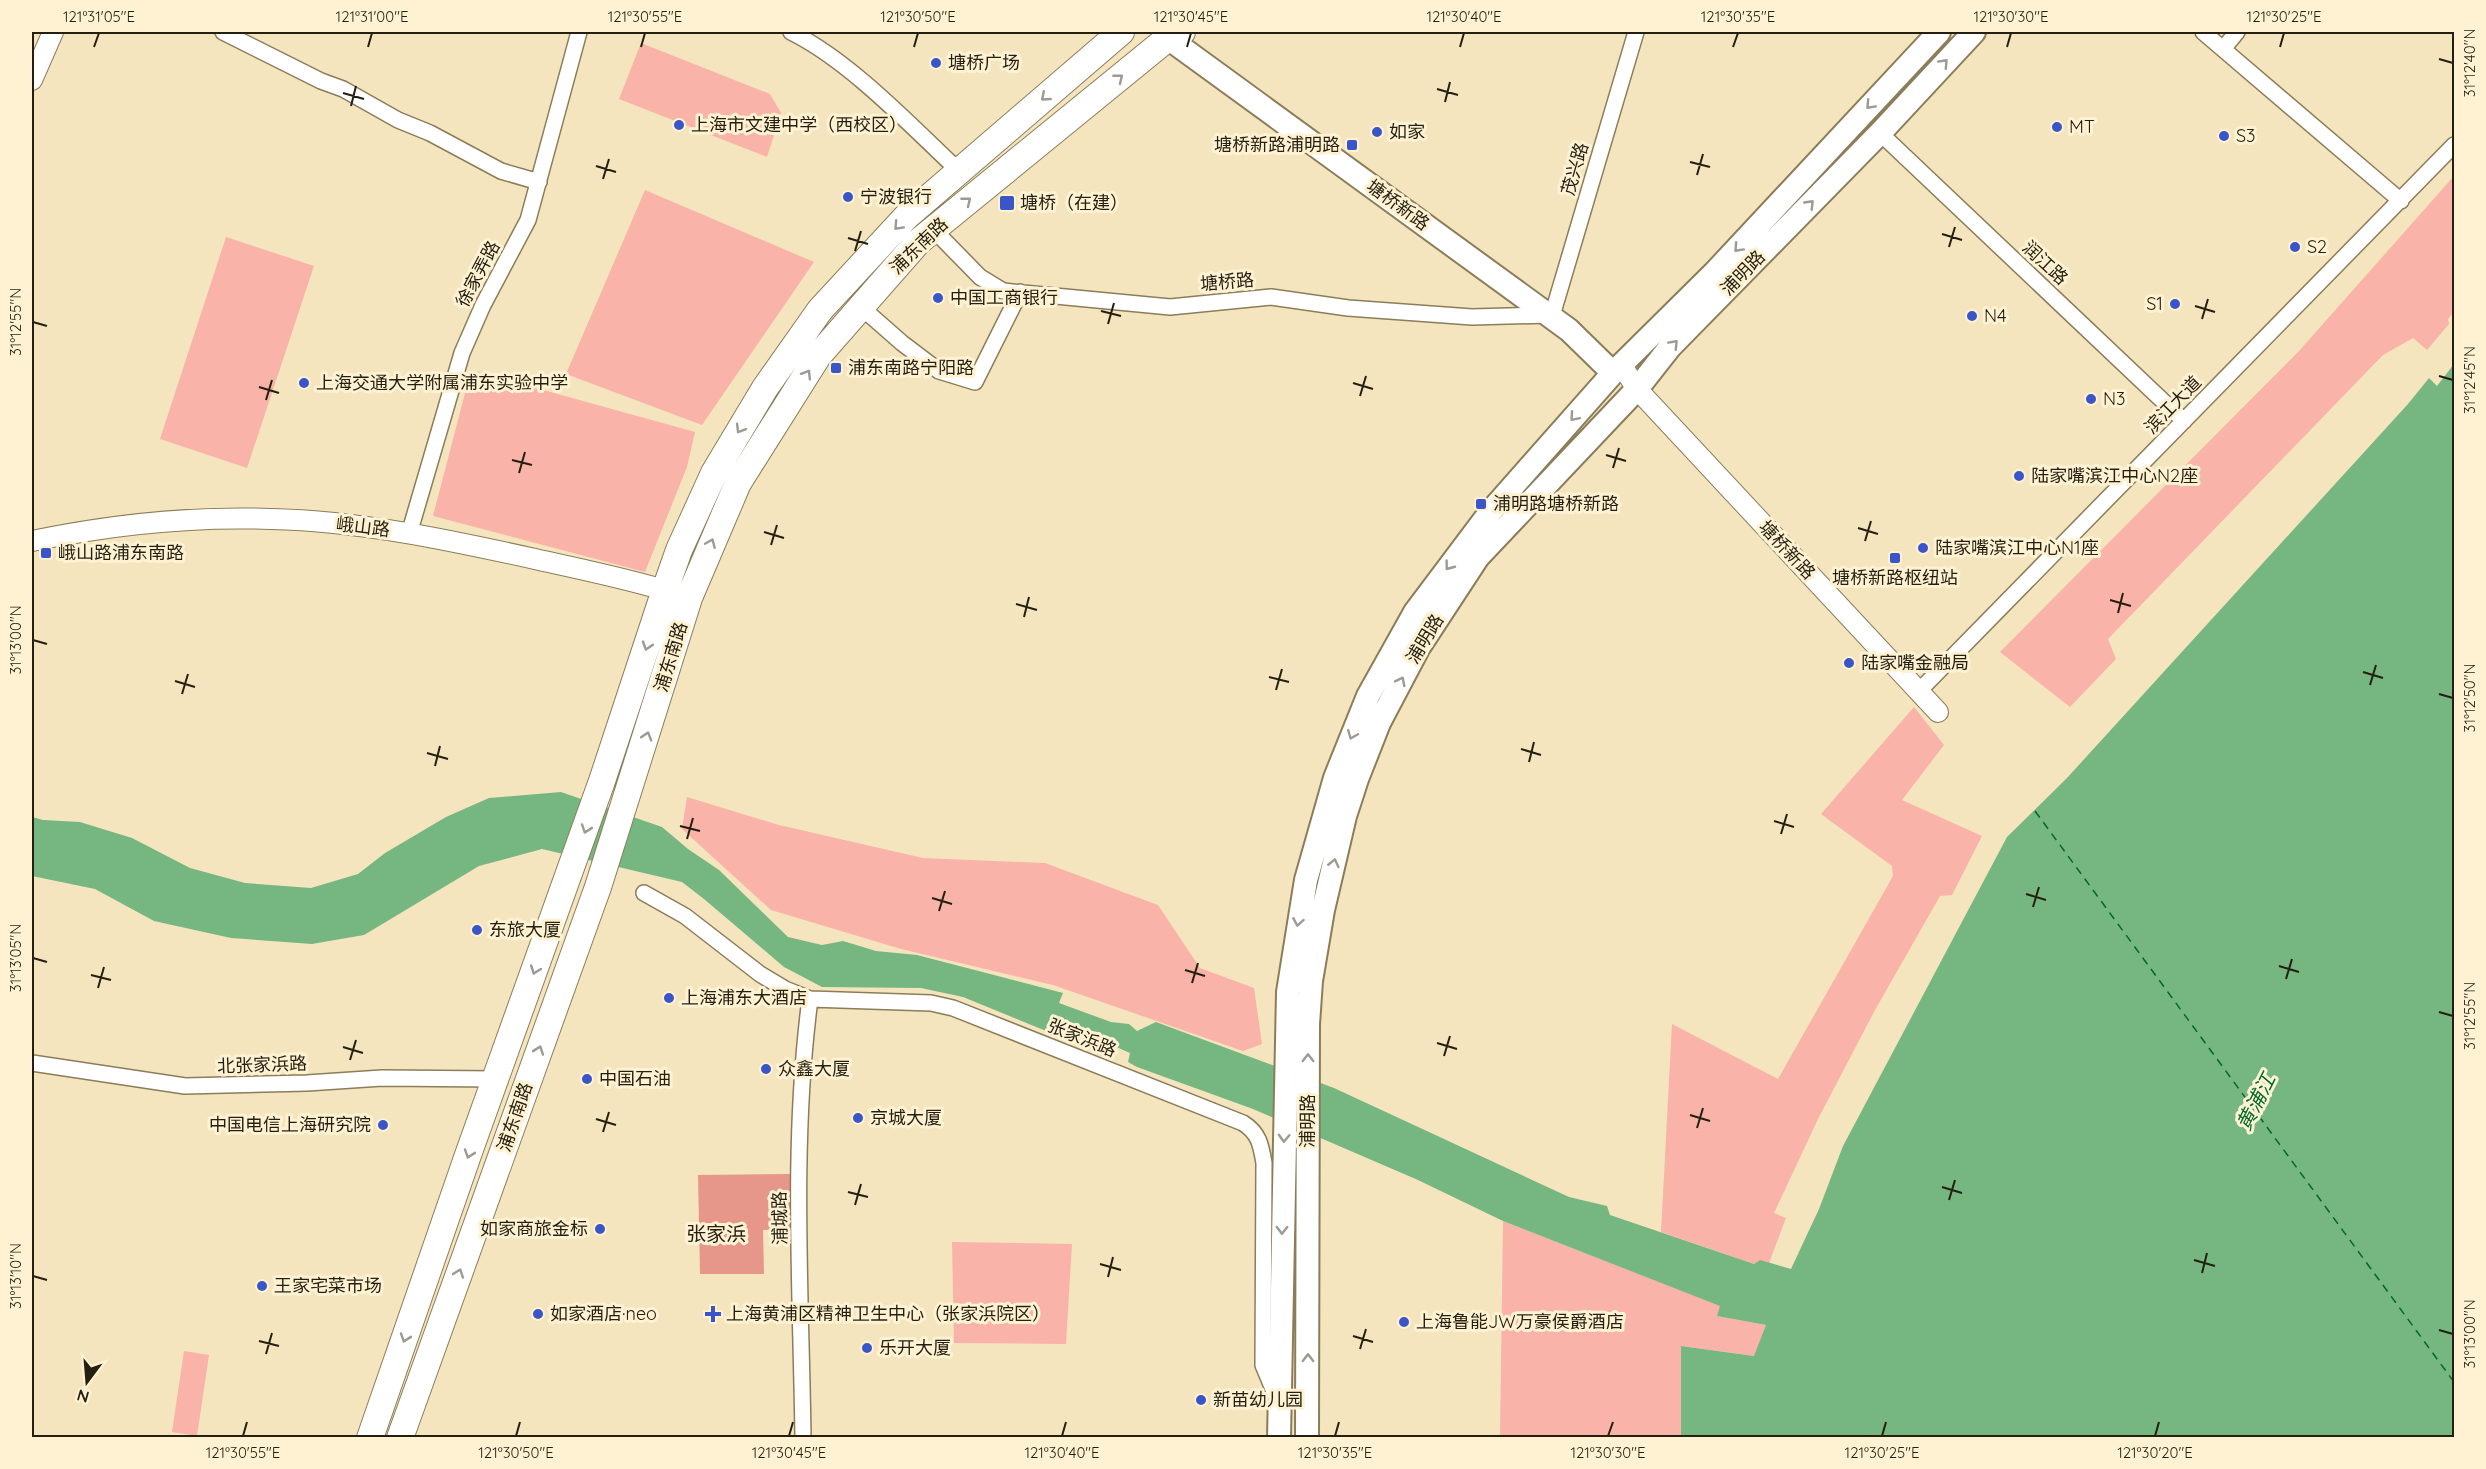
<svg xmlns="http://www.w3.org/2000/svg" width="2486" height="1469" viewBox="0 0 2486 1469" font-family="Quicksand,'Noto Sans SC',sans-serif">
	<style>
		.green { fill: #f9b3a8 }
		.forest { fill: #e7968a }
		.water { fill: #76b681 }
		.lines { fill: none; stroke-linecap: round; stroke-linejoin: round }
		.ferry { stroke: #006929; stroke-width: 1.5; stroke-dasharray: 8 6; stroke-linecap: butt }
		.minor-casing { stroke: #8b7d59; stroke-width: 18 }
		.tertiary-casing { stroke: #8b7d59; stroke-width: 22 }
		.secondary-casing { stroke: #8b7d59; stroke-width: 26 }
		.primary-casing { stroke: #8b7d59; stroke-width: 28 }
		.minor { stroke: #fff; stroke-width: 15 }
		.tertiary { stroke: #fff; stroke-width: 20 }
		.secondary { stroke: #fff; stroke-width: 22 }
		.primary { stroke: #fff; stroke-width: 26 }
		.oneway { stroke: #9c9a93 }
		.ticks { fill: none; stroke: #241f10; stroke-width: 2 }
		.poi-dot { fill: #3a55c7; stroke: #fff2d3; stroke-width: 2 }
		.labels { text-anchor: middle; stroke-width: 6; stroke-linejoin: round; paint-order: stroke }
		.poi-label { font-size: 18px; fill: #241f10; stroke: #fff2d3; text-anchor: start }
		.street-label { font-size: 18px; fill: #241f10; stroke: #fff2d3 }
		.water-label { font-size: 20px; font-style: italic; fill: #006929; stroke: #fff2d3 }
		.neighbourhood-label { font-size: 20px; fill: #241f10; stroke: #fff2d3 }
		.neatline { fill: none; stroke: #241f10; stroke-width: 2 }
		.ticks-label { font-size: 15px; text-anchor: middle; fill: #241f10 }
	</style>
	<rect width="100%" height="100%" fill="#f4e5be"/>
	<path class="green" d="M641,43L770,94L781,113L767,157L619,99Z
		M2454,176V312L2448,319L2449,324L2427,350L2413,338L2383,355L2108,639L2116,659L2070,707L2000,652L2299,351Z
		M645,190L814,262L702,425L566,374Z
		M226,237L314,266L247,468L160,439Z
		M471,370L695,432L687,467L645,572L433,516Z
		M1914,707L1944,745L1902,800L1982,836L1952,895L1940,896L1875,1010L1818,1119L1774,1213L1786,1218L1769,1263L1754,1264L1661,1232L1672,1024L1778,1079L1893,876L1892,866L1821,814Z
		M687,797L779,825L923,858L1045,863L1158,905L1200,968L1254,988L1262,1044L1243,1051L1053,985L901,949L771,910L682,829Z
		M1503,1221L1721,1306L1717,1316L1766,1325L1755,1356L1681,1346V1437L1500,1438Z
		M952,1242L1072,1244L1066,1344L954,1343Z
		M184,1351L209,1355L197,1436L172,1432Z"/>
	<path class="forest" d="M792,1174L793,1229L763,1230L764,1274H700L698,1175Z"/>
	<path class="water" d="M2454,364V1437H1681V1346L1754,1356L1766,1325L1717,1316L1720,1306L1503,1221L1418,1180L1253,1109L1137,1067L1128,1062L1130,1053L1064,1024L1051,1033L963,997L921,988L822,987L784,967L704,899L682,882L542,849L479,866L364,935L312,944L231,938L154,921L95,889L32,876V817L43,820L80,822L132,838L190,868L245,883L311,888L358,874L385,853L446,817L489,798L561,792L662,827L688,849L719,870L788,937L822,945L843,941L876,951L917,955L1063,993L1059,1003L1111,1022L1129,1024L1137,1031L1156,1022L1334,1088L1569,1197L1607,1206L1610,1215L1754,1264L1760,1260L1791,1269L1819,1209L1843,1146L2007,837L2067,778L2408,404L2429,378L2437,386Z"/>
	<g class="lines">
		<path class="ferry" d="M2035,811L2454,1382"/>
		<defs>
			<path id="minor" d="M223,32L321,81L343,89L398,120L430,133L501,171L539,182
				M791,32C850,61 911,126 959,171
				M2203,32L2401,201
				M2223,49L2237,32
				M1880,133L2184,421
				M933,229L980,277L1003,291L1170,307L1271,297L1348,308L1472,317L1549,315L1554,309L1636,32
				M861,307L902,343L939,371L975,382L1020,292
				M409,534L462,353L483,305L528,220L579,32
				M1919,691L2454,145
				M644,893L685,916L760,974L785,989L810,999L931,1003L953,1008L1243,1123C1259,1133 1261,1145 1264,1163L1263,1365L1276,1396
				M32,1063L185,1086L307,1083L382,1078L496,1079
				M803,1438C801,1291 791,1144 810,999"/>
			<path id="tertiary" d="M32,80L53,32
				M1622,366L1637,389L1938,712
				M32,541C109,525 191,516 271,519C360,521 449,540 535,559C583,570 630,579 677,594"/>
			<path id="secondary" d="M1168,38L1569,330L1613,373
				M1279,1438L1288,992L1306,880L1335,778L1368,696L1415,612L1491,511L1613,373L1715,272L1939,32
				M1307,1438L1308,1024L1311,981L1323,910L1345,816L1357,779L1379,723L1419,647L1478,557L1637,389L1670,347L1880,133L1974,32"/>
			<path id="primary" d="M370,1438L468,1155L602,781L665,590L679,550L714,473L765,388L820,310L906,217L1121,32
				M400,1438L598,887L689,598L738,483L818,356L918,242L1168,38L1182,32"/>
		</defs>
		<use href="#minor" class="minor-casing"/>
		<use href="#tertiary" class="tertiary-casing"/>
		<use href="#secondary" class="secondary-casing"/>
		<use href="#primary" class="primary-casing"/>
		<use href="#minor" class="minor"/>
		<use href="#tertiary" class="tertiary"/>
		<use href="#secondary" class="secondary"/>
		<use href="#primary" class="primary"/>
	</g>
	<defs><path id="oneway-chevron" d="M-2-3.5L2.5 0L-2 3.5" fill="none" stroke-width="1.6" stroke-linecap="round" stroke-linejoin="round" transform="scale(1.5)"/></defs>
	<g class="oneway">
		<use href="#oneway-chevron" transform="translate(1944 63) rotate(-47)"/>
		<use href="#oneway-chevron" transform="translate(1119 78) rotate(-39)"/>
		<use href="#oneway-chevron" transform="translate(1045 97) rotate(139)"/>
		<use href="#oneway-chevron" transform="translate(1870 105) rotate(133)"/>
		<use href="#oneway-chevron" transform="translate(967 201) rotate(-39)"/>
		<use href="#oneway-chevron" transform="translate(1810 204) rotate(-46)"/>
		<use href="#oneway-chevron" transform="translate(898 226) rotate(133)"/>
		<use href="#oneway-chevron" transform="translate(1738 248) rotate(133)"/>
		<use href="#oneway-chevron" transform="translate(1674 344) rotate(-47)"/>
		<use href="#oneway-chevron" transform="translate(807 374) rotate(-58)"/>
		<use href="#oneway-chevron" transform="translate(1574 417) rotate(131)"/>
		<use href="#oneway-chevron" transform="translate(740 429) rotate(121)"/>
		<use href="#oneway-chevron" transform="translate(711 543) rotate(-67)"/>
		<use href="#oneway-chevron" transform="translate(1449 566) rotate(127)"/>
		<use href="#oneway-chevron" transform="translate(647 646) rotate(108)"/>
		<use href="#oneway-chevron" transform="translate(1401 681) rotate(-63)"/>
		<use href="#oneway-chevron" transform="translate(1352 735) rotate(112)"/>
		<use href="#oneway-chevron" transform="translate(647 736) rotate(-73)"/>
		<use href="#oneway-chevron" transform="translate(586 829) rotate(109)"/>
		<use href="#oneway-chevron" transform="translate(1334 863) rotate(-77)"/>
		<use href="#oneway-chevron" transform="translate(1298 922) rotate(100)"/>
		<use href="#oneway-chevron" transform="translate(535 970) rotate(110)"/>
		<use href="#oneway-chevron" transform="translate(539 1050) rotate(-71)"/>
		<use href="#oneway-chevron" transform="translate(1308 1058) rotate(-90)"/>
		<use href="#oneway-chevron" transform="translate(1284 1138) rotate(92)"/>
		<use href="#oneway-chevron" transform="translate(469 1154) rotate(109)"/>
		<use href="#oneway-chevron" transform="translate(1282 1230) rotate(91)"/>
		<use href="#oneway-chevron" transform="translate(459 1273) rotate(-70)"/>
		<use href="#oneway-chevron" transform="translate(405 1338) rotate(109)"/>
		<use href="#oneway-chevron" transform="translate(1308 1358) rotate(-90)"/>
	</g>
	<path class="ticks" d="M94,47L99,33M368,47L372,33M641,47L645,33M914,47L918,33M1187,47L1191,33M1460,47L1464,33M1733,47L1738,33M2007,47L2011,33M2280,47L2284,33M2439,59L2453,63M1437,89L1458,95M343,93L364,99M1445,102L1450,82M351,106L356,86M1690,162L1710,167M596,166L616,172M1697,175L1703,154M603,179L609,159M1942,234L1962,240M848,238L868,244M1949,247L1955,227M855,251L861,231M2195,306L2215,312M1101,311L1121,316M2202,319L2208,299M33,322L47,326M1108,324L1114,303M2439,376L2453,380M1353,383L1373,389M259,387L279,393M1360,396L1366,376M266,400L272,380M1606,455L1626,461M512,460L532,465M1613,468L1619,448M519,473L525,452M1858,528L1878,534M764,532L784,538M1865,541L1871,521M771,545L777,525M2110,600L2131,606M1016,604L1037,610M2118,613L2123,593M1024,617L1029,597M33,640L47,644M2363,672L2383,678M1269,677L1289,682M175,681L195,687M2370,685L2376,665M1276,690L1282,669M182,694L188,674M2439,694L2453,698M1521,749L1541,755M427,753L448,759M1529,762L1534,742M435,766L440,746M1774,821L1794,827M680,826L700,831M1781,834L1787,814M687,839L693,818M2026,894L2046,900M932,898L952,904M2033,907L2039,887M939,911L945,891M33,958L47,962M2279,966L2299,972M1185,970L1205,976M91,975L111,980M2286,979L2292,959M1192,983L1198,963M98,988L104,967M2439,1012L2453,1016M1437,1043L1457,1049M343,1047L363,1053M1444,1056L1450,1036M350,1060L356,1040M1690,1115L1710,1121M596,1119L616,1125M1697,1128L1703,1108M603,1132L609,1112M1942,1187L1962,1193M848,1192L868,1197M1949,1200L1955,1180M855,1205L861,1184M2194,1260L2215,1266M1100,1264L1121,1270M2202,1273L2207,1253M33,1276L47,1280M1108,1277L1113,1257M2439,1330L2453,1334M1353,1336L1373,1342M259,1341L279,1346M1360,1349L1366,1329M266,1354L272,1333M243,1436L247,1422M516,1436L520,1422M789,1436L793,1422M1062,1436L1066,1422M1335,1436L1339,1422M1608,1436L1613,1422M1882,1436L1886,1422M2155,1436L2159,1422"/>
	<g class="poi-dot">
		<circle cx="936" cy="63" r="6"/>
		<circle cx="679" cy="125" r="6"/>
		<circle cx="2057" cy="127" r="6"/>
		<circle cx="1377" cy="132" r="6"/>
		<circle cx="2224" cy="136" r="6"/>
		<rect x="1346" y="139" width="12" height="12" rx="3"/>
		<circle cx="848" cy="197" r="6"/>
		<rect x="999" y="195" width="16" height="16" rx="3"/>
		<circle cx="2295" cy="247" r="6"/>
		<circle cx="938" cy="298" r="6"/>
		<circle cx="2175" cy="304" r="6"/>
		<circle cx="1972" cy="316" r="6"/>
		<rect x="830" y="362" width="12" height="12" rx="3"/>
		<circle cx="304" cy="383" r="6"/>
		<circle cx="2091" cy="399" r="6"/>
		<circle cx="2019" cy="476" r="6"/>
		<rect x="1475" y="498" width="12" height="12" rx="3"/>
		<circle cx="1923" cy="548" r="6"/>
		<rect x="40" y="547" width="12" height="12" rx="3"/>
		<rect x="1889" y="552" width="12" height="12" rx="3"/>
		<circle cx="1849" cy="663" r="6"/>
		<circle cx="477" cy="930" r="6"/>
		<circle cx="669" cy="998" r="6"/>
		<circle cx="766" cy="1069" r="6"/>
		<circle cx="587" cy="1079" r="6"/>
		<circle cx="858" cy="1118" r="6"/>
		<circle cx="383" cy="1125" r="6"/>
		<circle cx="600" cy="1229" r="6"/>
		<circle cx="262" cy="1286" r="6"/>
		<circle cx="538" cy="1314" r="6"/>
		<path d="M710 1305h6v6h6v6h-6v6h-6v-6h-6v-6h6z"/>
		<circle cx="1404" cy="1322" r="6"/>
		<circle cx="867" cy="1348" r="6"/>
		<circle cx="1201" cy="1400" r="6"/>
	</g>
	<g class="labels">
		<g class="poi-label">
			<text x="948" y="69">塘桥广场</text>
			<text x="691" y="131">上海市文建中学（西校区）</text>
			<text x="2069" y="133">MT</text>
			<text x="1389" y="138">如家</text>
			<text x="2236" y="142">S3</text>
			<text x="1340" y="151" text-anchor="end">塘桥新路浦明路</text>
			<text x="860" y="203">宁波银行</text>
			<text x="1020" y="209">塘桥（在建）</text>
			<text x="2307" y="253">S2</text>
			<text x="950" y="304">中国工商银行</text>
			<text x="2163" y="310" text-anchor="end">S1</text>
			<text x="1984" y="322">N4</text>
			<text x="848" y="374">浦东南路宁阳路</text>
			<text x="316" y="389">上海交通大学附属浦东实验中学</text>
			<text x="2103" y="405">N3</text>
			<text x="2031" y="482">陆家嘴滨江中心N2座</text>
			<text x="1493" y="510">浦明路塘桥新路</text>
			<text x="1935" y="554">陆家嘴滨江中心N1座</text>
			<text x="58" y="559">峨山路浦东南路</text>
			<text x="1895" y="584" text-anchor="middle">塘桥新路枢纽站</text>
			<text x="1861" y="669">陆家嘴金融局</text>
			<text x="489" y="936">东旅大厦</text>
			<text x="681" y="1004">上海浦东大酒店</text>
			<text x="778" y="1075">众鑫大厦</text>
			<text x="599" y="1085">中国石油</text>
			<text x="870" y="1124">京城大厦</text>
			<text x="371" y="1131" text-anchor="end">中国电信上海研究院</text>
			<text x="588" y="1235" text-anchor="end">如家商旅金标</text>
			<text x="274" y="1292">王家宅菜市场</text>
			<text x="550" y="1320">如家酒店·neo</text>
			<text x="726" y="1320">上海黄浦区精神卫生中心（张家浜院区）</text>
			<text x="1416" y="1328">上海鲁能JW万豪侯爵酒店</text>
			<text x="879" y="1354">乐开大厦</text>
			<text x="1213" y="1406">新苗幼儿园</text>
		</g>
		<g class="street-label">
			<text transform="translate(1575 169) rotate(-74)" y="6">茂兴路</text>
			<text transform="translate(1398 205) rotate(36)" y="6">塘桥新路</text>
			<text transform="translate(919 246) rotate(-44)" y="6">浦东南路</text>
			<text transform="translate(2045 263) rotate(43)" y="6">润江路</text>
			<text transform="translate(1743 273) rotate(-46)" y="6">浦明路</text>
			<text transform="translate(478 274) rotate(-62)" y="6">徐家弄路</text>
			<text transform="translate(1227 282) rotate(-5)" y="6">塘桥路</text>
			<text transform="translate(2173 405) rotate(-46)" y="6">滨江大道</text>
			<text transform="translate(363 527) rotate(7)" y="6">峨山路</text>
			<text transform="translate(1787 550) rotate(47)" y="6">塘桥新路</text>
			<text transform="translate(1425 639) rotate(-59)" y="6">浦明路</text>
			<text transform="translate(671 657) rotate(-73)" y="6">浦东南路</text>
			<text transform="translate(1082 1038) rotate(22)" y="6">张家浜路</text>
			<text transform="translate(262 1065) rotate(-2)" y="6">北张家浜路</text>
			<text transform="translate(515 1117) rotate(-71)" y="6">浦东南路</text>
			<text transform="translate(1308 1121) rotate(-90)" y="6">浦明路</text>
			<text transform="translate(780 1218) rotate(-91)" y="6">浦城路</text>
		</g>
		<g class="water-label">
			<text transform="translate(2256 1102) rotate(-63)" y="7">黄浦江</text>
		</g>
		<g class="neighbourhood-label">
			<text x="716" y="1241">张家浜</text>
		</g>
	</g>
	<rect width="2486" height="1469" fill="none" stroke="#fff2d3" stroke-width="66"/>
	<g transform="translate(87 1382) rotate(196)" stroke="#fff2d3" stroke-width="4.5" paint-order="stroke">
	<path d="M0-4.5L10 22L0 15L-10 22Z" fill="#241f10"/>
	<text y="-9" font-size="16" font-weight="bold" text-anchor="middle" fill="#241f10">N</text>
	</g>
	<rect x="33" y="33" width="2420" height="1403" class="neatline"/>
	<g class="ticks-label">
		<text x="99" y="22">121°31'05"E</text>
		<text x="372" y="22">121°31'00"E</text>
		<text x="645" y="22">121°30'55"E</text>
		<text x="918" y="22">121°30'50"E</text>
		<text x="1191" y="22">121°30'45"E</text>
		<text x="1464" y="22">121°30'40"E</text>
		<text x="1738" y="22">121°30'35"E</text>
		<text x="2011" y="22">121°30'30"E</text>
		<text x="2284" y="22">121°30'25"E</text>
		<text transform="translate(2470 63) rotate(-90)" y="5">31°12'40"N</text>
		<text transform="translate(16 322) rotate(-90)" y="5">31°12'55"N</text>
		<text transform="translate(2470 380) rotate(-90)" y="5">31°12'45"N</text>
		<text transform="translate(16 640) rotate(-90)" y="5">31°13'00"N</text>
		<text transform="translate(2470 698) rotate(-90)" y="5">31°12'50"N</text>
		<text transform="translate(16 958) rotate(-90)" y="5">31°13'05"N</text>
		<text transform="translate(2470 1016) rotate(-90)" y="5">31°12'55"N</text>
		<text transform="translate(16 1276) rotate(-90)" y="5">31°13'10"N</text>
		<text transform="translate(2470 1334) rotate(-90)" y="5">31°13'00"N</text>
		<text x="243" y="1458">121°30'55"E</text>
		<text x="516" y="1458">121°30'50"E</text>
		<text x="789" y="1458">121°30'45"E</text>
		<text x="1062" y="1458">121°30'40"E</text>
		<text x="1335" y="1458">121°30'35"E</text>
		<text x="1608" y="1458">121°30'30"E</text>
		<text x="1882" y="1458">121°30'25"E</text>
		<text x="2155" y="1458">121°30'20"E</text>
	</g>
</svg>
